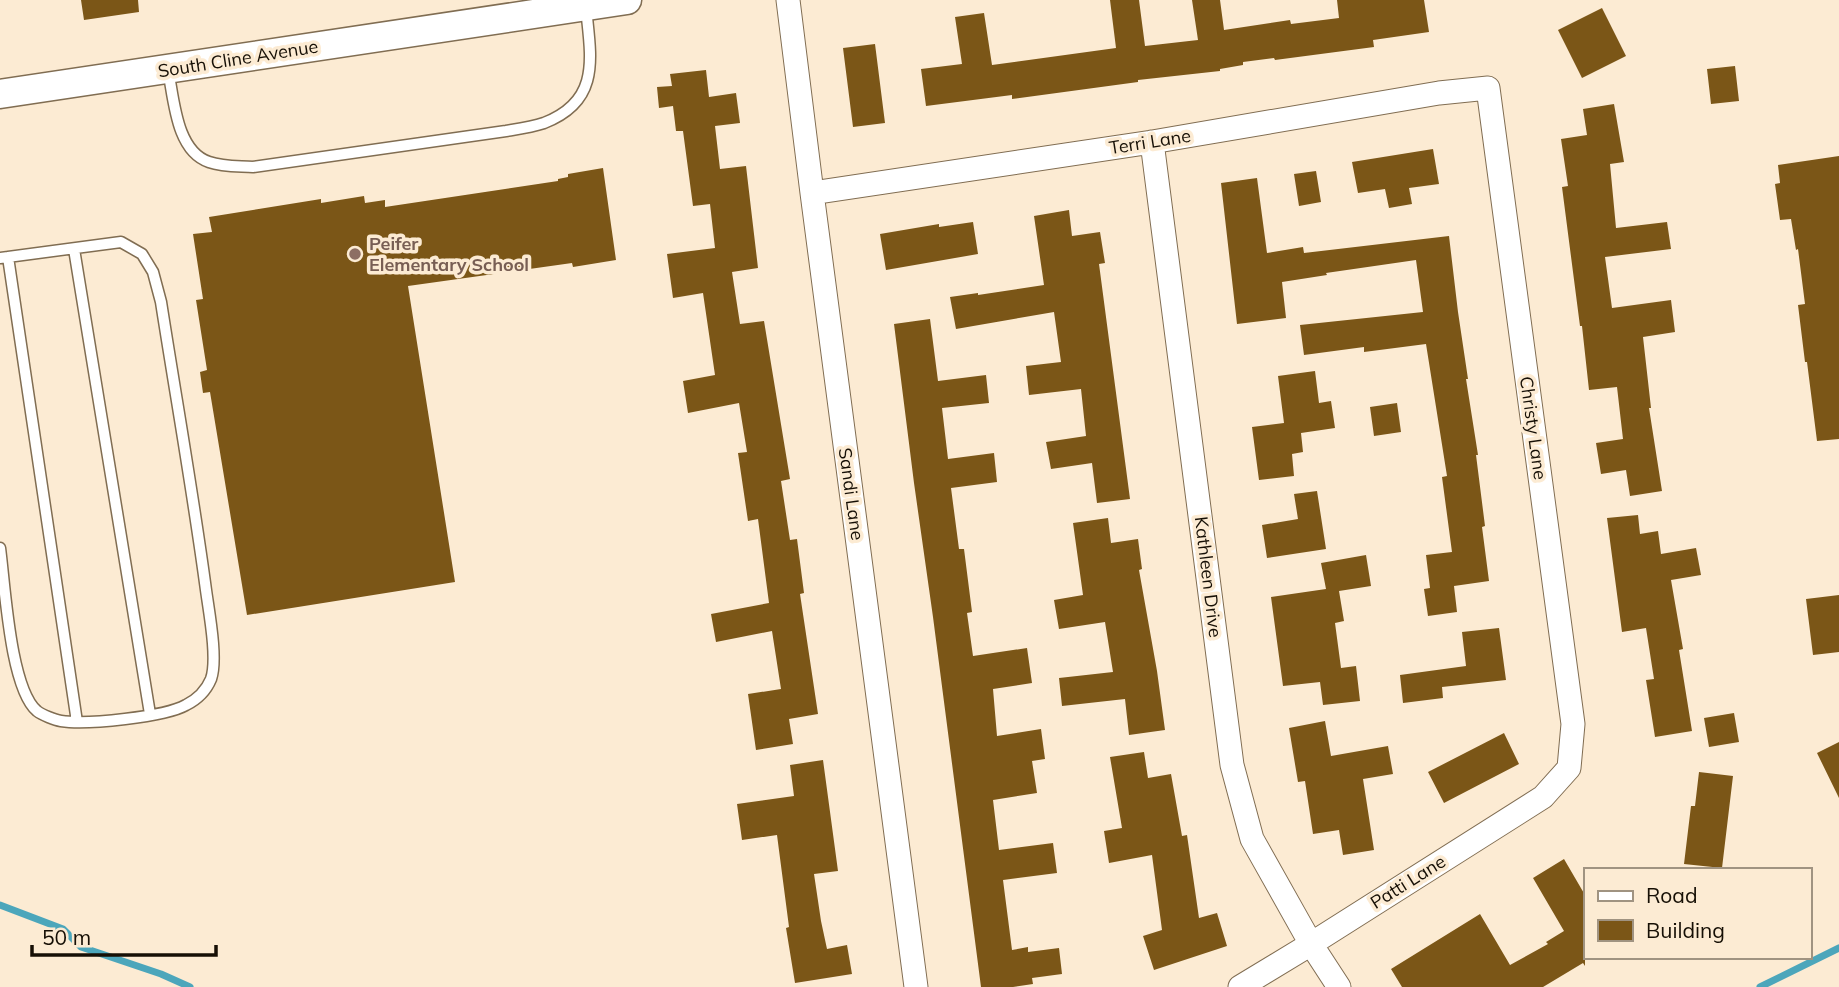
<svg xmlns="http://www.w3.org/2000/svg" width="1839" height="987" viewBox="0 0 1839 987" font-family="Mulish,sans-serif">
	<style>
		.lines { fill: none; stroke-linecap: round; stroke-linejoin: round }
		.stream { stroke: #4ca6bb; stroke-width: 7 }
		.building { fill: #7b5617 }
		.service-casing { stroke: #806d52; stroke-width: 13 }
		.minor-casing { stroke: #806d52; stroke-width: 25 }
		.tertiary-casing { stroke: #806d52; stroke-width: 31 }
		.service { stroke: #fff; stroke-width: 10 }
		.minor { stroke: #fff; stroke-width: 23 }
		.tertiary { stroke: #fff; stroke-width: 28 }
		.education-dot { fill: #8d6e63; stroke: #fcebd3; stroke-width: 2.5 }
		.labels { text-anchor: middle; stroke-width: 7; stroke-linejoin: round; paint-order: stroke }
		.street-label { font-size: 18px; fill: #160f05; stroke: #fcebd3 }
		.education-label { font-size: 18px; font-weight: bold; fill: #785e54; stroke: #fcebd3; text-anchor: start }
	</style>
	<rect width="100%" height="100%" fill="#fcebd3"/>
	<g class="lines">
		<path class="stream" d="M0,905L63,929L81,947L161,974L190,987
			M1760,987L1839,948"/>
	</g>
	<path class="building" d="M81,0H138L139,12L84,20Z
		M1110,0H1139L1145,46L1198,40L1192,0H1220L1224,30L1290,20L1291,24L1339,18L1337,0H1424L1429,32L1373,40L1374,47L1275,60L1274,58L1243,62V65L1220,69V71L1138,80V82L1012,99V95L926,106L921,69L962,64L955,17L984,13L992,65L1116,48Z
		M1602,8L1626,56L1582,78L1558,30Z
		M875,44L885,123L853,127L843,48Z
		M1735,66L1739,101L1711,104L1707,69Z
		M706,70L709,97L736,93L740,123L715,126L720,169L746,166L758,268L732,272L740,324L764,321L790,479L781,481L790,540L797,539L804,593L800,594L818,714L789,719L793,744L756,750L748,694L781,689L772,631L716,642L711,614L769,603L758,519L748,521L738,453L747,452L739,403L688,413L683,381L715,375L703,293L673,298L667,254L715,248L710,204L693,206L683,131H676L673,106L659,108L657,87L672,86L670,74Z
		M1614,104L1624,162L1610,164L1616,228L1667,222L1671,249L1605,257L1612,308L1671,300L1675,332L1643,337L1651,408H1649L1662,491L1630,496L1626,470L1601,474L1596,443L1623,439L1617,387L1589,390L1582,326H1580L1562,187L1568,186L1561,139L1587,135L1583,109Z
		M1433,149L1439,184L1409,188L1412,204L1389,208L1385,189L1358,193L1352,162Z
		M1839,156V439L1817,441L1807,362H1805L1798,305L1805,304L1798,249L1796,250L1791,219L1780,220L1775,184L1780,183L1778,165Z
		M603,168L616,260L573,267L572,263L408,286L455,582L247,615L210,392L203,393L200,372L207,370L196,300L203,299L193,234L212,232L209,217L321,199V203L364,196L365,203L385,200V207L558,181V179L568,177V174Z
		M1316,171L1321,202L1299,206L1294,174Z
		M1257,178L1267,253L1303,247L1304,253L1449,236L1458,312L1468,379H1466L1478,455H1476L1485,526L1482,527L1489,581L1454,586L1457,612L1428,616L1424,589L1430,588L1426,555L1452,552L1442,477L1447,476L1426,344L1364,352V347L1304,355L1300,325L1423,312L1416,260L1326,273L1327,275L1282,282L1286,318L1237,324L1221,183Z
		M1069,210L1072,236L1100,232L1105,263L1099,264L1130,499L1097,503L1092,463L1051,469L1046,442L1086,436L1081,389L1029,395L1026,366L1061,362L1054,312L956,329L950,297L978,293V295L1044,285L1034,216Z
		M973,222L978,254L886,270L880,234L939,224V227Z
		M930,319L938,381L986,375L989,403L942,408L948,459L994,453L997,482L951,488L959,549H964L972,612L967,613L973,656L1027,648L1032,683L993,689L997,736L1041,729L1045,759L1032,761L1037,793L993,800L999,850L1053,843L1057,873L1003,880L1012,950L1028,947V952L1059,948L1062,974L1032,978L1033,984L1013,987H981L933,617L914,483L894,324Z
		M1315,371L1319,403L1331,401L1335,428L1301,433L1303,452L1292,454L1294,476L1259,480L1252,427L1284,423L1278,376Z
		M1397,403L1401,432L1374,436L1370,407Z
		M1317,491L1326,549L1267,558L1262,525L1298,519L1294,494Z
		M1638,515L1640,534L1658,531L1661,554L1696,548L1701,575L1671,580L1683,649L1679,650L1692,731L1655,737L1646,680L1654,679L1646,628L1622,632L1607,518Z
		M1108,518L1111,543L1138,539L1142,569L1139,570L1157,671L1165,730L1129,735L1125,699L1062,706L1059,678L1113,672L1105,622L1059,629L1054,600L1083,595L1073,523Z
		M1366,555L1371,586L1339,591L1344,621L1335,623L1341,668L1356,666L1360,701L1323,705L1320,682L1283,686L1271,597L1326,589L1321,563Z
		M1839,595V652L1813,655L1806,599Z
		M1499,628L1506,680L1442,687L1443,698L1403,703L1400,675L1466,666L1462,632Z
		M1734,713L1739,742L1709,747L1704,718Z
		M1325,721L1331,756L1388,746L1393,774L1363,779L1374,850L1343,855L1339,830L1313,834L1305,781L1298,782L1289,728Z
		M1504,733L1519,764L1444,803L1428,772Z
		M1839,742V798L1817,753Z
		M1144,752L1148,778L1171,774L1182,836L1187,835L1199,918L1217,913L1227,946L1154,970L1143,936L1162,930L1152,855L1109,863L1104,831L1122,828L1110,757Z
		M823,760L838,871L814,874L821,921L827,949L847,945L852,974L795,983L786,928L789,927L777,835L742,840L737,804L794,796L790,765Z
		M1699,772L1733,776L1722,868L1684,864L1691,806H1695Z
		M1564,859L1585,895V966L1583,963L1543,987H1402L1391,969L1480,914L1510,965L1548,944L1546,942L1564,931L1533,878Z"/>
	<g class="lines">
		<defs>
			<path id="service" d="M168,70C174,99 176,151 209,162C223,167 238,166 253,167L506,131C518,129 532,127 544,123C601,101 591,58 586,8
				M74,249L150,714
				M8,257L77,722
				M0,258L121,242L142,254L153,272L161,302C176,398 193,493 206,590C209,612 218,659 211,679C206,691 198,699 186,705C165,717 86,725 61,721C55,720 42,715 37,711C10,688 5,585 0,548"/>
			<path id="minor" d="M788,0L812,193L916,987
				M1152,142L1232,765L1252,839L1311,944L1339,987
				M812,193L1152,142L1439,93L1488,88L1573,724L1569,768L1543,797L1311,944L1240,987"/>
			<path id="tertiary" d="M0,94L627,0"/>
		</defs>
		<use href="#service" class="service-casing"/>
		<use href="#minor" class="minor-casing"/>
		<use href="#tertiary" class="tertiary-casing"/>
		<use href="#service" class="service"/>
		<use href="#minor" class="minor"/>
		<use href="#tertiary" class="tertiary"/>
	</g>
	<circle class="education-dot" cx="355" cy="254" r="7"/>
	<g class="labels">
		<g class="street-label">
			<text transform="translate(238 59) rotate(-9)" y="6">South Cline Avenue</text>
			<text transform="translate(1150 142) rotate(-9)" y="6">Terri Lane</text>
			<text transform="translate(1533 428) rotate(82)" y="6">Christy Lane</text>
			<text transform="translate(851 494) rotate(82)" y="6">Sandi Lane</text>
			<text transform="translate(1208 577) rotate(83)" y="6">Kathleen Drive</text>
			<text transform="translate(1408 882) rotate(-32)" y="6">Patti Lane</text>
		</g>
		<g class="education-label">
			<text x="369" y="250">Peifer<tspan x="369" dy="21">Elementary School</tspan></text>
		</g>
	</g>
	<rect x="1584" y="868" width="228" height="91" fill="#fcebd3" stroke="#a09381" stroke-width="2"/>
	<rect x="1598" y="891" width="35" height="10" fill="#ffffff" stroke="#a09381" stroke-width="2"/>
	<text x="1646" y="903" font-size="21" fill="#160f05">Road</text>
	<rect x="1598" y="920" width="35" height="21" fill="#7b5617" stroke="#a09381" stroke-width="2"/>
	<text x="1646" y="938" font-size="21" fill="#160f05">Building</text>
	<path d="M32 945v10h184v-10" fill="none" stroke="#160f05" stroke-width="3.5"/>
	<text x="42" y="945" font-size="21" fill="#160f05" stroke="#fcebd3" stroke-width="5" paint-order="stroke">50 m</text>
</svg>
